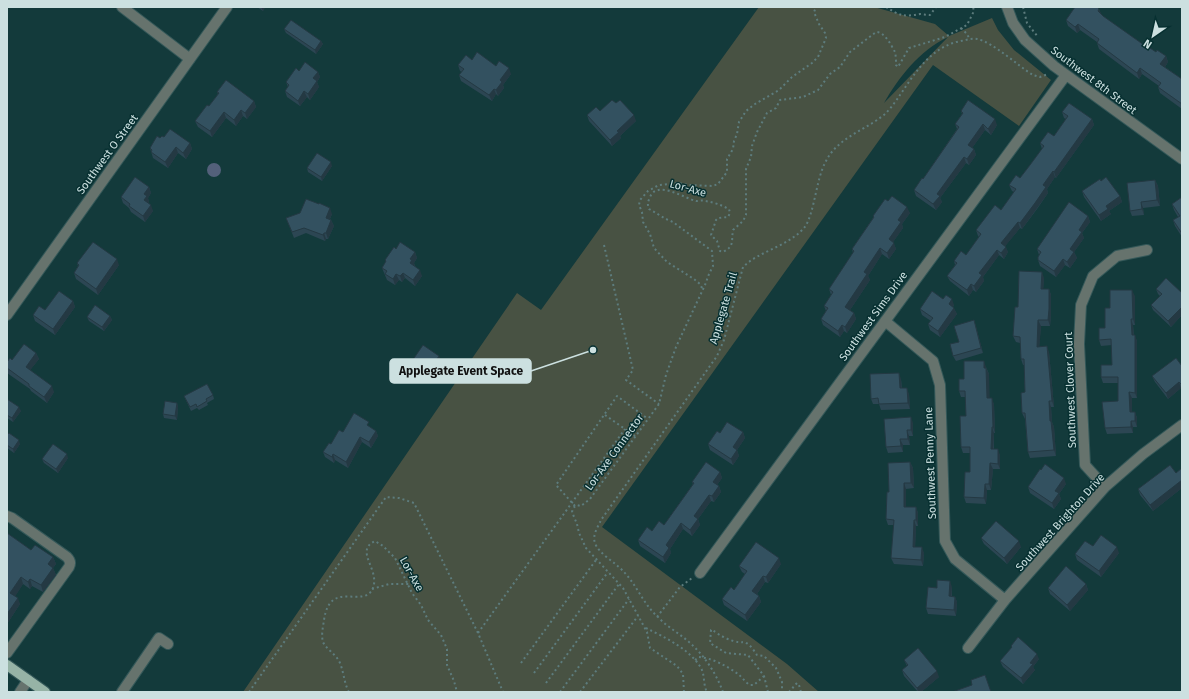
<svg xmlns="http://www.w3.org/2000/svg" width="1189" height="699" viewBox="0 0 1189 699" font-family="'Fira Sans',sans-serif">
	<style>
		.green { fill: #485243; fill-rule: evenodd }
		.water { fill: #53607a }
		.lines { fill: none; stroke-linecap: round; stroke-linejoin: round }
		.minor-casing { stroke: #345859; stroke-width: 12 }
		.major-casing { stroke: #345859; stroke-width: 12 }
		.path { stroke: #5d7c7d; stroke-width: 2; stroke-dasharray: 2 3; stroke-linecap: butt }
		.minor { stroke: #66736d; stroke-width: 10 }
		.major { stroke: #96b3a6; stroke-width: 10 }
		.wall { fill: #2c4653 }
		.shaded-wall { fill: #243943 }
		.building { fill: #335160; stroke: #243943 }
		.labels { text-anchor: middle; stroke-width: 3; stroke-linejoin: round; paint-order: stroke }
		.street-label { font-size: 11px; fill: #cce0e0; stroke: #073031 }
		.leader { fill: none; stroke: #cce0e0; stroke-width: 1.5 }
		.callout-dot { fill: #cce0e0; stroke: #073031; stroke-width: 1.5 }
		.callout { fill: #cce0e0; stroke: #cce0e0; stroke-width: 1.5 }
		.callout-label { font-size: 12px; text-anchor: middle; font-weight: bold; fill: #111 }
	</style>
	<rect width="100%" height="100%" fill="#133a3b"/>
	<path class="green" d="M759,7H874L935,24L949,36L992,18L998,30L1014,50L1051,80L1019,126L933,65L602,527L787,664L819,692H243L517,293L541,310ZM948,37L884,103C899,77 919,51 948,37Z"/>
	<path class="water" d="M207 170a7 7 0 1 1 14 0a7 7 0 1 1-14 0Z"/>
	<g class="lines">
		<defs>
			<path id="minor" d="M122,7L190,59
				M1007,7L1013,23L1025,40L1054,66L1182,159
				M7,315L227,7
				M885,321L933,361L940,385L945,541L955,559L1005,600
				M1105,487L1085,465L1079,344L1081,305L1093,276L1117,256L1147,250
				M7,516L12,518L67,557C70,560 71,563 69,567L7,653
				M700,573L1066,75
				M968,648L1005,600L1105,487L1143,454L1182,425
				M20,692L28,680
				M122,692L159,638L168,644"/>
			<path id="major" d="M7,665L45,692"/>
		</defs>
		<use href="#minor" class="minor-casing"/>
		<use href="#major" class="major-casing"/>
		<path class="path" d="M886,7C900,16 904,17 920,14C923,14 926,15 930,15L936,7
			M1023,7L1027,23L1038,37
			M961,28L967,34L970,40
			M604,245L633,370L626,380L659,404
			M702,288L700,284L694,279L667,262L654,248L650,234L643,222L642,212L639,205L640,200L648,191L659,185L678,183L688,185L713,186L718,184L727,172V159L733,149L734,141L737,134L739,122L746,111L755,104L779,90L792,77L812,63L818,57L826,38L825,33L819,24L814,12L816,7
			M605,415L635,436
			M575,506L556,485L617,396L648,419
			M372,589L389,584H418
			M657,617L680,587L692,578
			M646,628C664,637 690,649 701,668C705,675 703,685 707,692
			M478,633L625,429
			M695,660L699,657C712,658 727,666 738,674C742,677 745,682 750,685H754L764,676
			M521,663L596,560
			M534,673L608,572
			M546,683L619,584
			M249,692L386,497L399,498L414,503L478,633L503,692
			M349,692C344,683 344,673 340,663C336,654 326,649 323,642C321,635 323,627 324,620C330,578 364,610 373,588C380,569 354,551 375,541L383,546L395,558L412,593L421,605L428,620L441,635L447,649V665L454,681L457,692
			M560,692L629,599
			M580,692L638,616
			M684,692L683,674L677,666L650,648L647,632L623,588L586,548L579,533L577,524L572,512L573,508L577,505L581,506L590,499L659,404L666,375L676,347L705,285L709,274L713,266L712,251L673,222L666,219L649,209C647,204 648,202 650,197C657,180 684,198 696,201C699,201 702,200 705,201C713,202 721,205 729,209L730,213L728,217L718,218L716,220L711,235L717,241L720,251L723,252C735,246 731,241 733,230L743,221L746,215V169L751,157L752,146L757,132L767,113L776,108L780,100L803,97L818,90L830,74L840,67L850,52L876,32C885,32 891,45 895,52C896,56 896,61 896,65L898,67L909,48L945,37L967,25L974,11L973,7
			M723,692C716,673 704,655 689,642C679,633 667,627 658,617C643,604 637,585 623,571C616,563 598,553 595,543C592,535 598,527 601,520L717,356L724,340L743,267C759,251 787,247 804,228C814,216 816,180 825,163C837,137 865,131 885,114C891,108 896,101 900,95C915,73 929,50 956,42C963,41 970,38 977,39C993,42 1018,66 1033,75L1040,77L1048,74
			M768,692L764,676L748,655L726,653L710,643L711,630H713C718,635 732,642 739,642C744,643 741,641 746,643C750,644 754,651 757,655L764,656L776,668L782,682V692
			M789,692L797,683L799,685L801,692"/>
		<use href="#minor" class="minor"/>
		<use href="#major" class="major"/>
	</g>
	<path class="wall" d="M257,7H265L263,11Z
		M1099,9L1101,15L1144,45L1156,52L1166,56L1168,62L1165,67L1182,79V109L1160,93L1158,87L1159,86L1142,74L1139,79L1099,49L1097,43V42L1080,30L1077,33L1068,26L1066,20Z
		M284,29L321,41L323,44L316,54L286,33Z
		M472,60L496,66L511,74L503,85L504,88L498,96L496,94L492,101L461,81L459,75L462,72L460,71L458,65Z
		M299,71L318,72L320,77L317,82L319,87L310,100L307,97L300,106L287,97L285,91L288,87L286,82Z
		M217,92L254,101L256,107L247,119L243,116L236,126L226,118L212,137L198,127L195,121L209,106L218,94Z
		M616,103L636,121L620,136L621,138L612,146L589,121L587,115L600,111Z
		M961,111L997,125L991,135L985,130L972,148L974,149L976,155L969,165L966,163L940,198L942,202L936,210L916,196L914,190L923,179L957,129L955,124L962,114Z
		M1062,112L1092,119L1094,125L1056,178L1055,177L1047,189L1048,193L1037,209L1022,229L1020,228L1005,246L1008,252L1004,259L999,255L983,277L984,281L976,292L973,290L969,296L950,281L947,276L955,265L954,261L966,255L979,237L978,236L976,230L1001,210L1014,192L1012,191L1009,185L1020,178L1030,165L1042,149L1040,143L1054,136L1066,119L1064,118Z
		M164,137L190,143L192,149L186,159L178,153L168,168L153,158L150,148L160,138Z
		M332,166L322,181L308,172L307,168Z
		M1155,180L1158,186L1160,206L1143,208L1144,215L1132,216L1130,211Z
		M1101,181L1120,196L1122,202L1109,211L1111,214L1101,221L1084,197L1082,191Z
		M149,187L151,193L148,198L149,202L148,203L153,211L145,222L131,212L129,208L123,203L121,197Z
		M1182,197V237L1175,226L1173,220L1178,217L1174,210L1172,204Z
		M888,201L910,213L902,224L903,228L893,242L896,249L889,259L882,254L868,276L870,280L850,310L854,313L856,319L847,333L844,331L840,337L823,325L821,319L826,311L824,306L831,295L829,289L853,253L852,249L873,218V216Z
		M332,214L330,219L331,220L334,226L328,239H326L325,241L306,233L294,238L286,218Z
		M1088,216L1090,222L1082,233L1084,238L1074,252L1077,258L1070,268L1065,265L1056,277L1040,266L1038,260L1039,255L1037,249Z
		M396,249L415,252L417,258L414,263L415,266L422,276L415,286L405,278L402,282L399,280L395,285L387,280L382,268L386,262L385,260Z
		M77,263L119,265L98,295L76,279L74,273L78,266Z
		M1044,278L1043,289H1049L1051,295V315L1050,326H1041L1039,347L1049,352L1054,407H1051L1052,422L1054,427L1056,456L1030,458L1028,452L1025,419L1022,413L1025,392L1024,365H1023L1021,359L1020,343L1016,342L1013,336L1018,307Z
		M1156,289L1182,293V315L1171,327L1153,310L1151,305L1160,296L1158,294Z
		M1135,296V325H1133L1134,335L1137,341V398H1132V412H1135L1137,418V427H1133V433L1107,434L1105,428L1118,401V383H1103L1101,377L1112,365V345L1101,346L1099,340L1105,328L1110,308Z
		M943,299L954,305L953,307L957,314L940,337L930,330L928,324L931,321L922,315L920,309Z
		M73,301L75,307L55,335L35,321L33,315Z
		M110,316L112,320L104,331L89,321L87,317Z
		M974,320L983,353L956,361L953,356L959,342Z
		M36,353L39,359L30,370L54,392L47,403L31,391L30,389L7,373V368L12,360Z
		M441,360L428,379L411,368L410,364Z
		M1182,366V389L1181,388L1168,399L1155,382L1152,376Z
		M986,367L989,374V398L994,404L995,433H994V449L1000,455V469H993L991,490H987L986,504L966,503L964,497L970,472V453H963L961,447L966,416V397H961L959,391L964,379Z
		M901,379L902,388L909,394L910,409L881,410L879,404H873L871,399Z
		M213,395L214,399L207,403L208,405L199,410L197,408L191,411L184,396Z
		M7,399L21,411L13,422L7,418Z
		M177,403L178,407L177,420L164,418L163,414Z
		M913,423V436H909L910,445H903V452L888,453L886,447Z
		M370,427L376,431L378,436L371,448L362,442L348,468L335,460L334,463L325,457L323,452L343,432Z
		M743,432L745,438L737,450L739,456L733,465L710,450L708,444L720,433Z
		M7,435L20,444L14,453L7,448Z
		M68,458L58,473L44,463L42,459Z
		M910,462L913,468L914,488L906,489V507H916L918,513V526H916L915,547L924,553L923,566L894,564L891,558L894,525H888L886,519L889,492Z
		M1182,468V488L1153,511L1140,495L1138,489L1176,473Z
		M1041,470L1066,484L1059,494L1061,499L1054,509L1030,493L1028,487Z
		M720,472L722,478L717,485L719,486L721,492L714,502L711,501L698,519L700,525L692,536L683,529L670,549L671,553L665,563L640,546L638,540L652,531L664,525L693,484L692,482Z
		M7,533L31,550L53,557L56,564L53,568L56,575L43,592L32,586L30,589L23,584L15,596L20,604L7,624Z
		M981,538L1021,547L1007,564L984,544Z
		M1093,546L1119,553L1101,577L1077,560L1075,554Z
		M781,564L768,583L765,582L757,594L759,596L761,602L747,621L724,605L722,599L734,590L745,574L742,572L739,566Z
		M1086,584L1088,590L1070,611L1050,594L1048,588Z
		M952,587V596L955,597L957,602L956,616L928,614L926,608L937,588Z
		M1011,646L1039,659L1033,667L1035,670L1023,684L1003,667L1000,661L1012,648Z
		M904,660L939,677L921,692H918L904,676L902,670L907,666Z"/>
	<path class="shaded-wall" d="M261,7H265L263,11Z
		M1099,9L1102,15L1098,11Z
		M1078,24L1080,30L1077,33L1075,27Z
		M321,41L323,44L316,54L315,50Z
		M1166,56L1168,62L1163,70L1160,64Z
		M509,68L511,74L503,85L504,88L498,96L496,90L500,80Z
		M1140,68L1142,74L1139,79L1137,73Z
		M318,72L320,77L317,82L319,87L310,100L308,94L313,78Z
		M494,89L496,94L492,101L489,95Z
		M304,91L307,97L300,106L298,101Z
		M254,101L256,107L247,119L245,113Z
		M241,110L243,116L236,126L234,120Z
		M224,112L226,118L212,137L210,131Z
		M634,115L636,121L620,136L621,138L612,146L610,140L617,131Z
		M995,119L997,125L991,135L988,129Z
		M1092,119L1094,125L1056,178L1054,172Z
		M983,124L985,130L970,151L968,145Z
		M190,143L192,149L186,159L183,153Z
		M176,147L178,153L168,168L165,162Z
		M974,149L976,155L969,165L967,159Z
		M964,157L966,163L940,198L942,202L936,210L933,204L937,194Z
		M331,162L332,166L322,181L321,177Z
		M1053,171L1055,177L1047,189L1048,193L1022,229L1020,223L1043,185Z
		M1155,180L1158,186L1160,206L1157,200Z
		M149,187L151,193L148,198L149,202L146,206L144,200V194Z
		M1120,196L1122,202L1109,211L1111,214L1101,221L1099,215L1106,206Z
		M1141,202L1143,208L1144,215L1142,209Z
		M151,205L153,211L145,222L143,216Z
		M907,207L910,213L902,224L903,228L891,245L889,239L898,220Z
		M330,208L332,214L328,223L326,218Z
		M1088,216L1090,222L1082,233L1084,238L1072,255L1070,249L1079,230Z
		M331,220L334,226L328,239L326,233Z
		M1018,222L1020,228L1003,249L1001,243Z
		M324,233L326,239L325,241L323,235Z
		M894,243L896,249L889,259L887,253Z
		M1006,247L1008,252L1004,259L1001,253Z
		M880,248L882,254L868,276L870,280L848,313L845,307L864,272Z
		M997,250L999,255L983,277L984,281L976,292L974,286L979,273Z
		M415,252L417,258L414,263L415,266L410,263V259Z
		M1074,252L1077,258L1070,268L1067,262Z
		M117,259L119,265L98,295L96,289Z
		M1063,259L1065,265L1056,277L1054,271Z
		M420,270L422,276L415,286L413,280Z
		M1042,272L1044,278L1043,295L1041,289Z
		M403,273L405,278L402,282L400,276Z
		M396,274L399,280L395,285L393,279Z
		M971,284L973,290L969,296L967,290Z
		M1049,289L1051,295V315L1050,326L1048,320Z
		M1132,290L1135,296V325L1133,319Z
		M952,299L954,305L951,310L949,304Z
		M73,301L75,307L55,335L53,329Z
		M1182,307V315L1171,327L1168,321Z
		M954,308L957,314L940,337L938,331Z
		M854,313L856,319L847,333L845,327Z
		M110,316L112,320L104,331L102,327Z
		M1131,319L1133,325L1134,341L1132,335Z
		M974,320L976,326L983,353L981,348Z
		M1038,320L1041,326L1039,353L1037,347Z
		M842,325L844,331L840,337L838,331Z
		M1135,335L1137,341V398L1135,393Z
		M1047,346L1049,352L1054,407L1052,401Z
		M36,353L39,359L28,373L26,367Z
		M439,356L441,360L428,379L426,375Z
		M984,361L986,367V374L984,368Z
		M986,368L989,374L990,404L987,398Z
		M899,373L901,379L902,394L900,388Z
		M1179,382L1181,388L1168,399L1166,393Z
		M52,386L54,392L47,403L44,397Z
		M907,388L909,394L910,409L908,403Z
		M1129,392L1132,398V418L1130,412Z
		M992,398L994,404L995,433L993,427Z
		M1049,401L1051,407L1052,422L1054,427L1056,456L1054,450L1050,421Z
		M177,403L178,407L177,420L175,416Z
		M19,407L21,411L13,422L12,418Z
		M1135,412L1137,418V427L1135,421Z
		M911,417L913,423V436L911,430Z
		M1131,421L1133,427V433L1131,427Z
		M992,427L994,433L993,455L991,449Z
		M907,430L909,436L910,445L908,439Z
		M376,431L378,436L371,448L369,442Z
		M743,432L745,438L735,453L733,447Z
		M360,437L362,442L348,468L346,462Z
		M900,439L903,445V452L901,446Z
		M19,440L20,444L14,453L13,449Z
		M998,449L1000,455V469L998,464Z
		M737,450L739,456L733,465L731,459Z
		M67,454L68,458L58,473L56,469Z
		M333,454L335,460L334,463L332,457Z
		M910,462L913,468L914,488L911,483Z
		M990,463L993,469L991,490L989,484Z
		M720,472L722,478L715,488L713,482Z
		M1064,478L1066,484L1059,494L1061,499L1054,509L1052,503L1055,491Z
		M1182,480V488L1153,511L1150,505Z
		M904,483L906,489V513L904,507Z
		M985,484L987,490L986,504L984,498Z
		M719,486L721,492L714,502L712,496Z
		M709,495L711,501L698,519L700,525L692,536L690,530L694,516Z
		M916,507L918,513V526L916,520Z
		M914,520L916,526L915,553L913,547Z
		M681,523L683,529L670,549L671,553L665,563L663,557L666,545Z
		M1019,541L1021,547L1007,564L1004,558Z
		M922,547L924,553L923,566L921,560Z
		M1117,547L1119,553L1101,577L1099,571Z
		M53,557L56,564L53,568L56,575L43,592L41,585L48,564Z
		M779,558L781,564L768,583L766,577Z
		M763,576L765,582L755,597L752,591Z
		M21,577L23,584L13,600L10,593Z
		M30,579L32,586L30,589L28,582Z
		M950,581L952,587L951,602L949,596Z
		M1086,584L1088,590L1070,611L1067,605Z
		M759,596L761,602L747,621L745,615Z
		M955,597L957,602L956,616L954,610Z
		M18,598L20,604L7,624V614Z
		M1037,654L1039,659L1033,667L1035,670L1023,684L1021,678L1030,663Z
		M937,671L939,677L921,692H918L917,688Z"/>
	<path class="building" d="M1075,7H1097L1099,9L1098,11L1103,16L1144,45V44L1156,52L1157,50L1166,56L1160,64L1182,79V104L1158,87L1161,83L1140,68L1137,73L1097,43L1099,39L1078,24L1075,27L1066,20Z
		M291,20L321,41L315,50L284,29Z
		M477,52L496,66L499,61L509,68L500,80L502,82L496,90L494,89L489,95L459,75L464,69L458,65L466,55L472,60Z
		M305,62L318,72L313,78L317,81L308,94L304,91L298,101L285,91L289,85L286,82L296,68L299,71Z
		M226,80L254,101L245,113L241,110L234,120L224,112L210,131L195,121L207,105L209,106L219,93L217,92Z
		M612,100L616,103L620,100L634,115L617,131L619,132L610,140L587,115L596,107L600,111Z
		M968,100L995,119L988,129L983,124L968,145L974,149L967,159L964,157L937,194L940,196L933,204L914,190L922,178L923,179L959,127L955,124L963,113L961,111Z
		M1069,103L1092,119L1054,172L1053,171L1043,185L1046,187L1035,203L1020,223L1018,222L1001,243L1006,247L1001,253L997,250L979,273L982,275L974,286L971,284L967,290L947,276L957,263L954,261L961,251L966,255L981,234L976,230L995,205L1001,210L1016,189L1009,185L1016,175L1020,178L1030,165L1044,146L1040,143L1048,132L1054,136L1068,116L1062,112Z
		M170,129L190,143L183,153L176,147L165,162L151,152L152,150L150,148L157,136L160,138L162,136L164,137Z
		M317,153L331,162L321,177L307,168Z
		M135,177L149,187L144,194L147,196L144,200L151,205L143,216L129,206L130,204L121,197Z
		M1106,177L1120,196L1106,206L1108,209L1099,215L1082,191L1100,179L1101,181Z
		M1155,180L1157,200L1141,202L1142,209L1130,211L1127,183Z
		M892,196L907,207L898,220L901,222L889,239L894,243L887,253L880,248L864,272L867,274L845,307L854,313L845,327L842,325L838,331L821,319L828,308L824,306L833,292L829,289L854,251L852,249L874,217L873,216L885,199L888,201Z
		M1182,197V232H1181L1173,220L1180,216L1172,204Z
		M306,199L319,204V203L330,208L326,218L331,220L326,233H324L323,235L304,228L292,232L286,218L300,213Z
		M1069,202L1088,216L1079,230L1082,232L1070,249L1074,252L1067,262L1063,259L1054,271L1038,260V257L1041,252L1037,249Z
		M93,242L117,259L96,289L74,273L79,265L77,263Z
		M400,242L415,252L410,259L412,260L410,263L420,270L413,280L403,273L400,276L396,274L393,279L385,274L387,271L382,268L386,261L385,260L394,247L396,249Z
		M1019,271L1042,272L1041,289H1049V309L1048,320H1038L1037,347L1047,346L1052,401H1049L1050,421H1051L1054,450L1028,452L1025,413H1022L1021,393L1025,392L1024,359H1021L1020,337L1013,336L1015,307H1018Z
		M1166,278L1182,293V307L1168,321L1151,305L1162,294L1156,289Z
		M1110,290H1132L1133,319H1131L1132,335H1135V393L1129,392L1130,412H1135V421H1131V427L1105,428L1102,402L1118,401V377H1101V365H1112L1111,339L1099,340V328H1105V308H1110Z
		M59,291L73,301L53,329L33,315L39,306L45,310Z
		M932,291L943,299L946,295L952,299L949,304L954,308L938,331L928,324L933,318L920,309Z
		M95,305L110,316L102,327L87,317Z
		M974,320L981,348L953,356L950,344L959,342L954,326Z
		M24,344L36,353L26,367L52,386L44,397L29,386V384L7,368V362L10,358L12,360Z
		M423,345L439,356L426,375L410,364Z
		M1176,358L1182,366V385L1179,382L1166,393L1152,376Z
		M964,361H984V368H986L987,398H992L993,427H992L991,449H998V464L990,463L989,484H985L984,498L964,497L965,472H970V447H961L960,416H966L965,391H959V379H964Z
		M899,373L900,388H907L908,403L879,404L878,398L871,399L870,374Z
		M207,384L213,395L206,399L207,401L197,407L196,404L190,407L184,396Z
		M7,399L19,407L12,418L7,415Z
		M165,401L177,403L175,416L163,414Z
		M354,413L369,422L367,425L376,431L369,442L360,437L346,462L333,454L332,457L323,452L329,443L331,444L339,430L343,432Z
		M911,417V430H907L908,439H900L901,446L886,447L884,419Z
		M727,422L743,432L733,447L737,450L731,459L708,444L717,431L720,433Z
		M9,433L19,440L13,449L7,445V435Z
		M53,444L67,454L56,469L42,459Z
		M706,462L720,472L713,482L719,486L712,496L709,495L694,516L698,519L690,530L681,523L666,545L669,548L663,557L638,540L647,527L652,531L659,521L664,525L694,483L692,482Z
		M910,462L911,483H904V507H916V520H914L913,547H922L921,560L891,558L894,520L886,519L887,492H889L888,463Z
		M1045,464L1064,478L1055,491L1059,493L1052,503L1028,487L1040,469L1041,470Z
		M1170,465L1176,473L1182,468V480L1150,505L1138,489Z
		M996,521L1019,541L1004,558L981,538Z
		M7,533L31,550L35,545L53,557L48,564L53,568L41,585L30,579L28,582L21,577L10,593L18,598L7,614Z
		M1101,535L1117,547L1099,571L1075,554L1085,541L1093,546Z
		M756,542L779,558L766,577L763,576L752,591L759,596L745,615L722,599L731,587L734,590L747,571L739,566Z
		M1066,566L1086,584L1067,605L1048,588Z
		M937,580L950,581L949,596L955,597L954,610L926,608L928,587L937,588Z
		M1018,637L1037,654L1030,663L1033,664L1021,678L1000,661L1012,647L1011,646Z
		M918,648L937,671L917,688L902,670L908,665L904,660Z
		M985,675L991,692H952L972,685L971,680Z"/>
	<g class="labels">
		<g class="street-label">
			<text transform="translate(1094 80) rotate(37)" y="4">Southwest 8th Street</text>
			<text transform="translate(107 154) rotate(-54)" y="4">Southwest O Street</text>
			<text transform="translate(688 188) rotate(15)" y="4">Lor-Axe</text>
			<text transform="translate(723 308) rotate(-74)" y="4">Applegate Trail</text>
			<text transform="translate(873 316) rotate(-54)" y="4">Southwest Sims Drive</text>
			<text transform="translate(1070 390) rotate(-92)" y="4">Southwest Clover Court</text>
			<text transform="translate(614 452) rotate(-54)" y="4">Lor-Axe Connector</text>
			<text transform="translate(930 463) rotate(-92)" y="4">Southwest Penny Lane</text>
			<text transform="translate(1060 522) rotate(-48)" y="4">Southwest Brighton Drive</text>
			<text transform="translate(412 574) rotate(61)" y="4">Lor-Axe</text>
		</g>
	</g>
	<path class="leader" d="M593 350L531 371"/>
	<circle class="callout-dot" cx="593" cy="350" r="4"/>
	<rect class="callout" x="390" y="359" width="141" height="24" rx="4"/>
	<g class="callout-label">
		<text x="461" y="375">Applegate Event Space</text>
	</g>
	<rect width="1189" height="699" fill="none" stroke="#cce0e0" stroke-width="16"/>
	<g transform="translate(1153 36) rotate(214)" stroke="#073031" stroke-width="3" paint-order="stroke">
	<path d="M0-3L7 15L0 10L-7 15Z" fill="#cce0e0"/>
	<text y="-6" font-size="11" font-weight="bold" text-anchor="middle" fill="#cce0e0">N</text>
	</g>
</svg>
